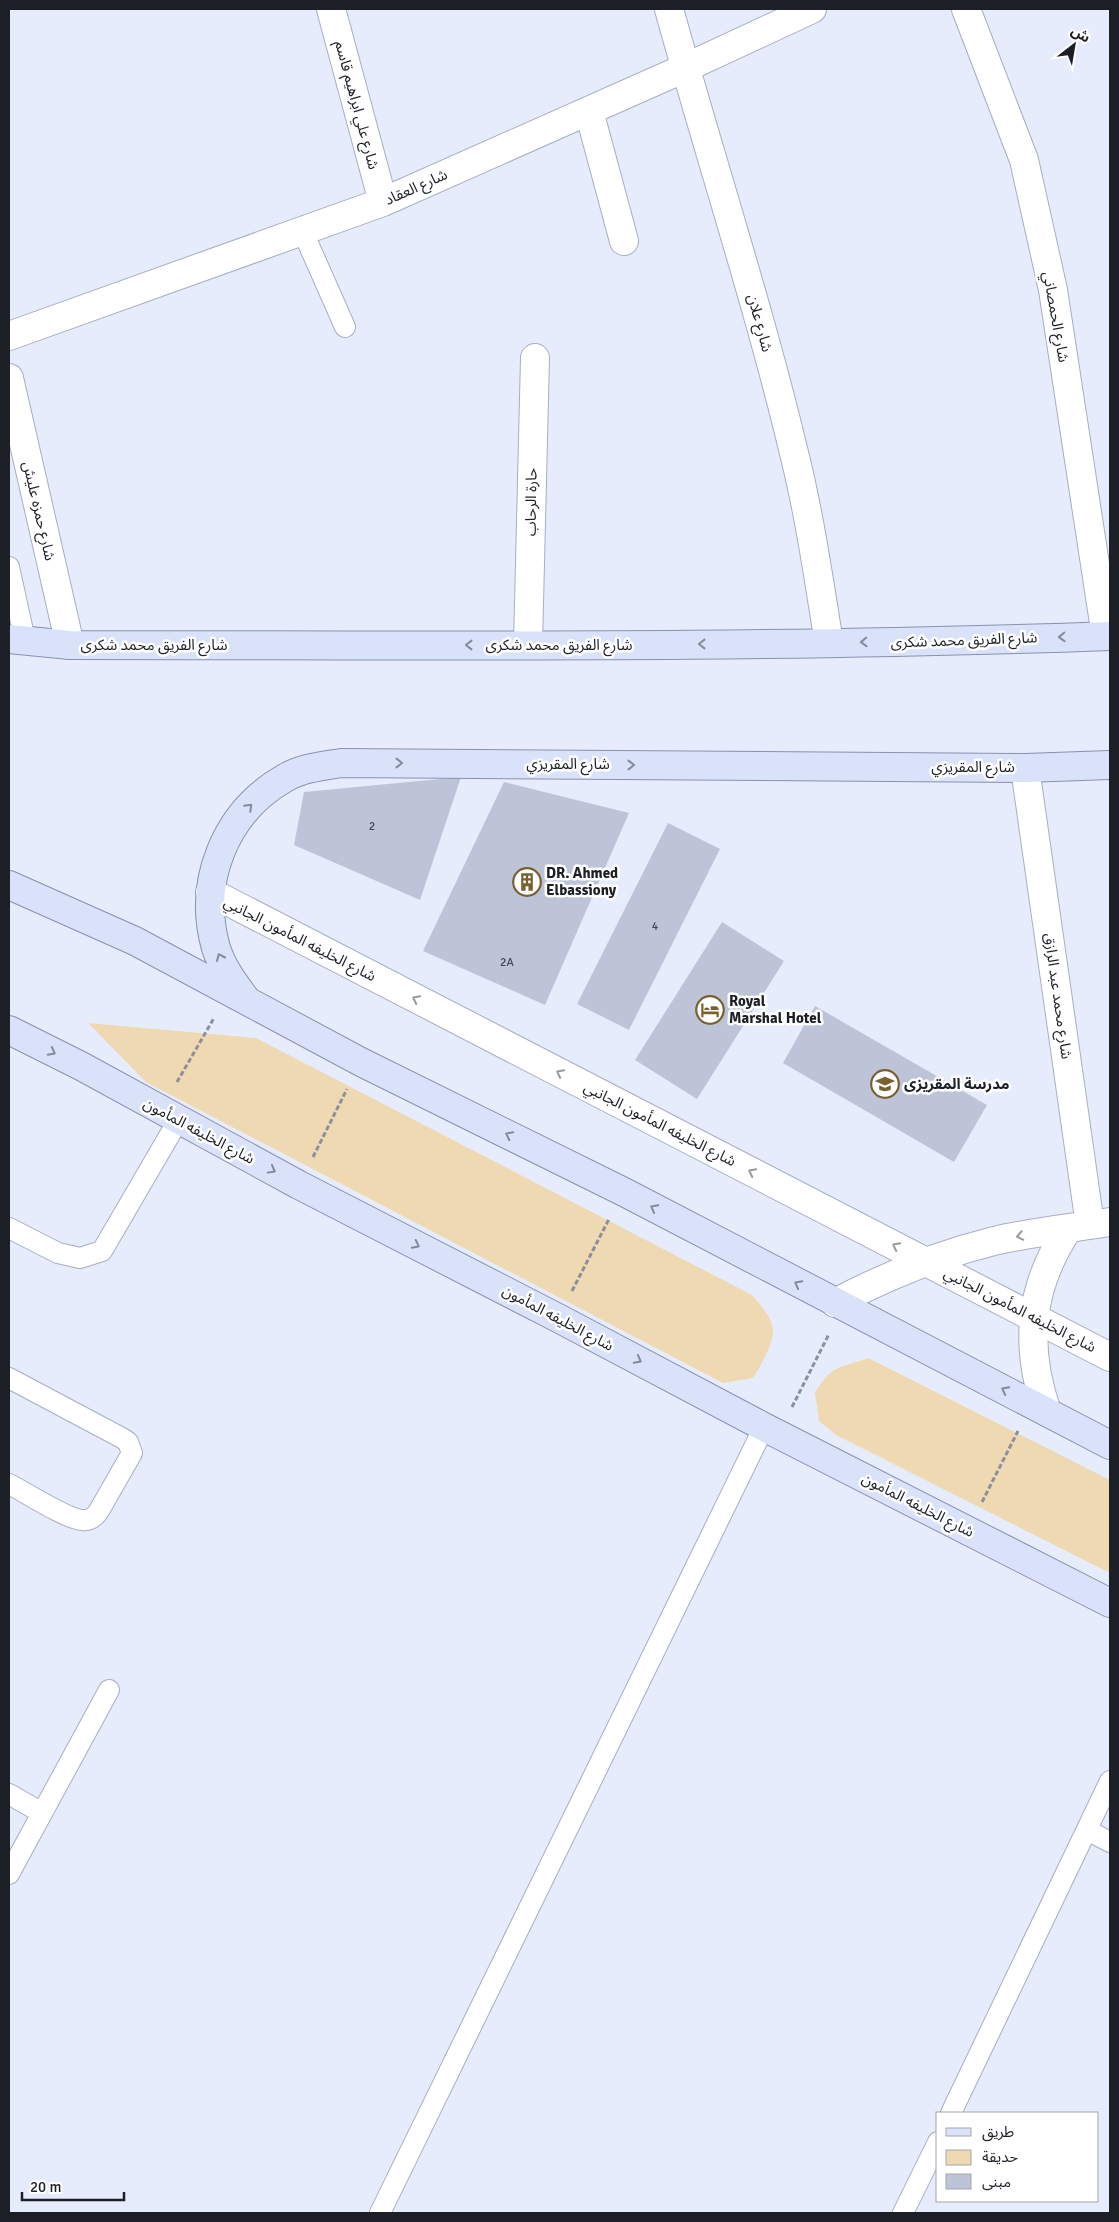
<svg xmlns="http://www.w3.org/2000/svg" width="1119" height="2222" viewBox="0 0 1119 2222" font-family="Signika,'Noto Sans Arabic',sans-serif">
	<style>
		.green { fill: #efd9b3 }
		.building { fill: #bec4d8 }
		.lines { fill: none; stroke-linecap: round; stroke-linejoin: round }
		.lane-casing { stroke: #a7aec1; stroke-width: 22 }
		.street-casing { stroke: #a7aec1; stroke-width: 30 }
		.primary-casing { stroke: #8891ad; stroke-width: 30 }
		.path { stroke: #8c909c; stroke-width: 3; stroke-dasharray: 5 2.5; stroke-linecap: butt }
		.lane { stroke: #fff; stroke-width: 20 }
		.street { stroke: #fff; stroke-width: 28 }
		.primary { stroke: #dae2fa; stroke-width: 28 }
		.oneway { stroke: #858a9b }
		.oneway2 { stroke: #999a9d }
		.labels { text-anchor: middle; stroke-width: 5; stroke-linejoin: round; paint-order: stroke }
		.number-label { font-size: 12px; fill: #454852 }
		.street-label { font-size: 15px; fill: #1d1f26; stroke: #fff }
		.poi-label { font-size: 15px; font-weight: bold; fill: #1d1f26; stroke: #fff; text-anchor: start }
	</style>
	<rect width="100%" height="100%" fill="#e7ecfc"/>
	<path class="green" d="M88,1023L256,1038L752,1295C760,1304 772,1317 773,1330C774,1343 760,1367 753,1378L723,1383L146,1082Z
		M868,1358L1110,1480V1573L836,1435L819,1421L815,1393C833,1363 839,1369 868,1358Z"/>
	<path class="building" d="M461,777L420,900L294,845L304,792Z
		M504,782L629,813L545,1005L423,951Z
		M668,823L720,849L629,1030L577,1004Z
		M722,922L784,961L697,1099L635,1060Z
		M815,1006L987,1105L954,1162L783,1063Z"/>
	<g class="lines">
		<defs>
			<path id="lane" d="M303,232L345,327
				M9,567L25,640
				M9,1228L58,1253L80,1258L102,1251L179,1119
				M9,1378L122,1438L128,1442L132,1453L100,1509C96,1516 91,1521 82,1520C66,1519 25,1492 9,1484
				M9,1794L42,1813
				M1087,1830L1110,1842
				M9,1874L109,1690
				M951,2113L1110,1781
				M380,2213L764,1427
				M903,2213L938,2142"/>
			<path id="street" d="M331,9L383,202
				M669,9C710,158 759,306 795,457C810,518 819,581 829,643
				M966,9L1024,160L1053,290L1106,636
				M589,111L624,241
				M9,336L383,202L685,68L812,9
				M9,378L70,645
				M528,645L535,358
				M1025,768L1090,1225
				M210,892L1110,1357
				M835,1303C886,1276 937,1255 994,1241C1032,1232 1072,1228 1110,1222
				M1047,1412C1024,1345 1029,1288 1068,1229"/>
			<path id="primary" d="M9,639L70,645C416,645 764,649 1110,636
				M9,885L135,941L361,1062L624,1192L1110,1445
				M245,998C233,982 222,967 216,948C197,882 225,812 285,778C302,768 322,766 341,763L1025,768L1110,765
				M9,1030L81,1066L299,1185L558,1318L764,1427L1110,1603"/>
		</defs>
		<use href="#lane" class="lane-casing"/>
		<use href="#street" class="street-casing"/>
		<use href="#primary" class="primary-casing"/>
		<path class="path" d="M177,1082L214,1018
			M313,1157L347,1089
			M572,1291L609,1219
			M792,1407L829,1334
			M982,1502L1018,1431"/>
		<use href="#lane" class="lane"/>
		<use href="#street" class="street"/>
		<use href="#primary" class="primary"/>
	</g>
	<defs><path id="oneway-chevron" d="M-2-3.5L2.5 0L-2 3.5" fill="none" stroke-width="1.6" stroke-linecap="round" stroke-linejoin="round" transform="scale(1.25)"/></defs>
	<g class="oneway">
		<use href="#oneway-chevron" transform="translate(1062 637) rotate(178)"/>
		<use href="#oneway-chevron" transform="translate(864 642) rotate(178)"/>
		<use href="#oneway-chevron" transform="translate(702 644) rotate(180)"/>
		<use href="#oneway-chevron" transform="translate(469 645) rotate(-180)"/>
		<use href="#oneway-chevron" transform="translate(399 763)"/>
		<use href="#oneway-chevron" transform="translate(631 765)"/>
		<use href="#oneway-chevron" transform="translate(249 807) rotate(-45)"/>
		<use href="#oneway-chevron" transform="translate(220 957) rotate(-114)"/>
		<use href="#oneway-chevron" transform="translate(52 1052) rotate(27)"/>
		<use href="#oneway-chevron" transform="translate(509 1135) rotate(-154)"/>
		<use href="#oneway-chevron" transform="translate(272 1170) rotate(29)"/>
		<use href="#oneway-chevron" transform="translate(654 1208) rotate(-152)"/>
		<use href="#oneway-chevron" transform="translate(416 1245) rotate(27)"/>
		<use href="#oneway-chevron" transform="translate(798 1284) rotate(-152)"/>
		<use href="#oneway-chevron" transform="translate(638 1360) rotate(28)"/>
		<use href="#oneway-chevron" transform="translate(1005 1390) rotate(-153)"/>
	</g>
	<g class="oneway2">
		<use href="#oneway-chevron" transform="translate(416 999) rotate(-153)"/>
		<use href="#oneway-chevron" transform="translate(560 1073) rotate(-153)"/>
		<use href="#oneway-chevron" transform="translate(752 1172) rotate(-153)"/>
		<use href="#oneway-chevron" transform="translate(1020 1236) rotate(169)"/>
		<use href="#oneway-chevron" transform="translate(896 1246) rotate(-153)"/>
	</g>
	<defs>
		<symbol id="building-ring" viewBox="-11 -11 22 22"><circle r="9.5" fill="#fff" stroke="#796031" stroke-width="1.5"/><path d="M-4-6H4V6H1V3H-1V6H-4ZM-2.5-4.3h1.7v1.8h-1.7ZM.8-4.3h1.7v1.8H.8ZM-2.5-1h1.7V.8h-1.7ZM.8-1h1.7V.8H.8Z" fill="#796031"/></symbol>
		<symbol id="hotel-ring" viewBox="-11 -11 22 22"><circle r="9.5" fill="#fff" stroke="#796031" stroke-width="1.5"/><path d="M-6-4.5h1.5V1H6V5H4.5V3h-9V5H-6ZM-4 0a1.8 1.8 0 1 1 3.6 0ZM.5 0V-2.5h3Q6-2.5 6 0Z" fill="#796031"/></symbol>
		<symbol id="school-ring" viewBox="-11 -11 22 22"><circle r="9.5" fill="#fff" stroke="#796031" stroke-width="1.5"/><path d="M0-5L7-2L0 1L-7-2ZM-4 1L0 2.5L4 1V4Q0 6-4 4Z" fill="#796031"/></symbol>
	</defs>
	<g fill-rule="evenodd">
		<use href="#building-ring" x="511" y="866" width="32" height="32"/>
		<use href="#hotel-ring" x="694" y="994" width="32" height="32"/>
		<use href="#school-ring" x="869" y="1068" width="32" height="32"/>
	</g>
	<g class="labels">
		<g class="number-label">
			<text x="372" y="830">2</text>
			<text x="655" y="930">4</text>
			<text x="507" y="966">2A</text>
		</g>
		<g class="street-label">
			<text transform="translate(357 105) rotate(75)" y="5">شارع علي ابراهيم قاسم</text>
			<text transform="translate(416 187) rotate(-24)" y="5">شارع العقاد</text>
			<text transform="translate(1056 317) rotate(80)" y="5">شارع الحمصاني</text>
			<text transform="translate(760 323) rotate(75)" y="5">شارع علان</text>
			<text transform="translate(531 502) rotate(-89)" y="5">حارة الرحاب</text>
			<text transform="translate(39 511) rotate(77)" y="5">شارع حمزه عليش</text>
			<text transform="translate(964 640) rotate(-2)" y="5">شارع الفريق محمد شكرى</text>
			<text x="154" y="650">شارع الفريق محمد شكرى</text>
			<text x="559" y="650">شارع الفريق محمد شكرى</text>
			<text x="568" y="769">شارع المقريزي</text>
			<text x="973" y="772">شارع المقريزي</text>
			<text transform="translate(300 939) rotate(27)" y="5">شارع الخليفه المأمون الجانبي</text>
			<text transform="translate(1058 996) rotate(82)" y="5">شارع محمد عبد الرازق</text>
			<text transform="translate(660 1124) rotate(27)" y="5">شارع الخليفه المأمون الجانبي</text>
			<text transform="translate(199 1131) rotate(28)" y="5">شارع الخليفه المأمون</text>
			<text transform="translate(1020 1310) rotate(27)" y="5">شارع الخليفه المأمون الجانبي</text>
			<text transform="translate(558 1318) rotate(28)" y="5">شارع الخليفه المأمون</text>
			<text transform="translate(918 1505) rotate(27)" y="5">شارع الخليفه المأمون</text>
		</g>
		<g class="poi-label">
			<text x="546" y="878">DR. Ahmed<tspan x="546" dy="17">Elbassiony</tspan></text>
			<text x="729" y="1006">Royal<tspan x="729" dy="17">Marshal Hotel</tspan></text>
			<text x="904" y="1089">مدرسة المقريزى</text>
		</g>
	</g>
	<rect width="1119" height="2222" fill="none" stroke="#1d1f26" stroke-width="20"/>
	<rect x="936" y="2112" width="162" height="90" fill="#ffffff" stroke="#a5a5a8"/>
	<rect x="946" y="2128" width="25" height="8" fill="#dae2fa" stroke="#a5a5a8"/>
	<text x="982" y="2137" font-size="15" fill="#1d1f26">طريق</text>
	<rect x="946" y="2150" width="25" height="15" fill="#efd9b3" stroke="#a5a5a8"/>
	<text x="982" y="2162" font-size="15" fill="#1d1f26">حديقة</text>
	<rect x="946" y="2174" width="25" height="15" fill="#bec4d8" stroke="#a5a5a8"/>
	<text x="982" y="2187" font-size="15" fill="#1d1f26">مبنى</text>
	<g transform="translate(1074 45) rotate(31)" stroke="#ffffff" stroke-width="4" paint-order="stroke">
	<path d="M0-4L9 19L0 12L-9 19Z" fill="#1d1f26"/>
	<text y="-8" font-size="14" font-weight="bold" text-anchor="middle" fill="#1d1f26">ش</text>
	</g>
	<path d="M22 2192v8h102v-8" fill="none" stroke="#1d1f26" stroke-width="2.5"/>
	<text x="30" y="2192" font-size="15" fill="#1d1f26" stroke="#ffffff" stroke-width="4" paint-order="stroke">20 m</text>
</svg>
